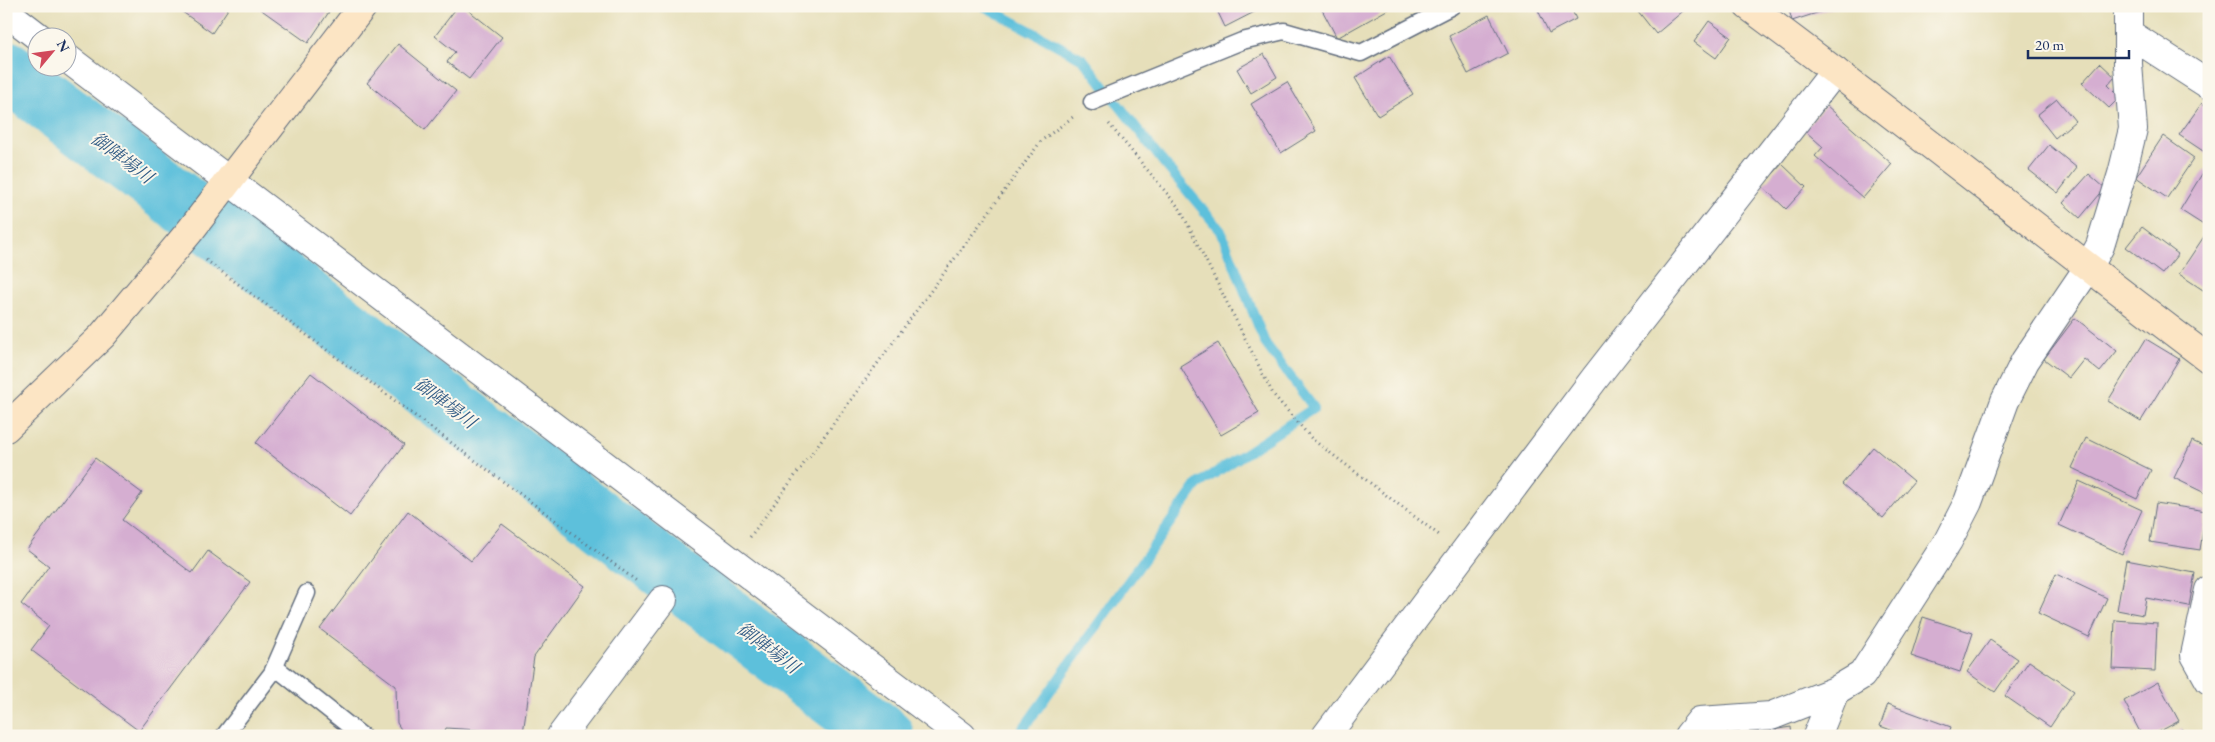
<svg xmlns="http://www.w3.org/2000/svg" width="2215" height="742" viewBox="0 0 2215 742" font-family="'EB Garamond','Noto Serif JP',serif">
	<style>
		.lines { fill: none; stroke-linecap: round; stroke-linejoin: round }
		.stream { stroke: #5dc0db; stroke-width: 10 }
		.river { stroke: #5dc0db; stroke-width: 60 }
		.building { fill: #d5aed1 }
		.lane-casing { stroke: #626d7e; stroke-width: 19 }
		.street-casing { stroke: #626d7e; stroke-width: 30 }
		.secondary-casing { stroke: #626d7e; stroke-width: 30 }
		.path { stroke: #626d7e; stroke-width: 3; stroke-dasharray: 1 4; stroke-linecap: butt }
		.lane { stroke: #fff; stroke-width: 16 }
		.street { stroke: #fff; stroke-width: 28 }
		.secondary { stroke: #fce5c4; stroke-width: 28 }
		.labels { text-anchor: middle; stroke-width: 4; stroke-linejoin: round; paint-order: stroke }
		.water-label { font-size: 18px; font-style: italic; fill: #2f5a84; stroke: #fbf7ec }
	</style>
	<rect width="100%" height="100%" fill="#fbf7ec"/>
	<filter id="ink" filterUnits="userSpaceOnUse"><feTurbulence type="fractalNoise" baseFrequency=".02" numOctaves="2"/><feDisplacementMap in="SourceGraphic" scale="10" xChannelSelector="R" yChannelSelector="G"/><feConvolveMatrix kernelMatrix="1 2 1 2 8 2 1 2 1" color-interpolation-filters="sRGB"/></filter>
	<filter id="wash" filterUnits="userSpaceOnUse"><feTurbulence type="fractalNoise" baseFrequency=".0096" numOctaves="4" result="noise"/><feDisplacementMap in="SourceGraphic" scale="20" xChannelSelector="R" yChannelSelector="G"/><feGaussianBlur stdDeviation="1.12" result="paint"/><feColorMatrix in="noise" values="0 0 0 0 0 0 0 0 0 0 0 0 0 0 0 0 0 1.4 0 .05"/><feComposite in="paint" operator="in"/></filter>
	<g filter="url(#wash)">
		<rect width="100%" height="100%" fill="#e6dfba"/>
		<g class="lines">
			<path class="stream" d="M984,6L1083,59L1163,162L1221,231L1265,343L1314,408L1197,485L1018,736"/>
			<path class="river" d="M6,70L884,736"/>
		</g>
		<g id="blocks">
			<path class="building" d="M174,6H230L212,33Z
				M256,6H333L308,43Z
				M458,6H463L502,37L469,79L447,62L455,52L435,36Z
				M1215,6H1266L1225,27Z
				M1320,6H1394L1337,38Z
				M1536,6H1570L1576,19L1549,33Z
				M1634,6H1689L1656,34Z
				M1788,6H1835V7L1792,21Z
				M1489,15L1508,53L1468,74L1449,36Z
				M1709,21L1731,37L1716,58L1694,42Z
				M398,44L456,91L425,130L367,83Z
				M1264,54L1277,77L1251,93L1237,69Z
				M1389,56L1413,94L1378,116L1355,78Z
				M2100,63L2115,77L2108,85L2120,97L2109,108L2082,83Z
				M1287,82L1316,131L1281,153L1251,104Z
				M2057,99L2075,121L2055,138L2037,115Z
				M2202,103L2209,108V155L2179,135Z
				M1826,105L1892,164L1863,198L1815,156L1823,147L1804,130Z
				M2163,136L2194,158L2167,198L2136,177Z
				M2049,145L2077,168L2058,193L2029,170Z
				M1782,164L1806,187L1786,209L1762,186Z
				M2205,169L2209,172V220L2205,226L2180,210Z
				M2089,174L2105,188L2080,218L2063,203Z
				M2142,227L2178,254L2162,274L2126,247Z
				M2209,229V294L2179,274Z
				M2075,318L2117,351L2100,372L2084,359L2069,378L2044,359Z
				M2146,339L2179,359L2141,421L2108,401Z
				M1218,343L1259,413L1221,435L1180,366Z
				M311,373L404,445L350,516L256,443Z
				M2086,438L2151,470L2137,499L2072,468Z
				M2192,441L2209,449V495L2174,478Z
				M1873,447L1914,481L1883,518L1842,484Z
				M95,458L142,493L122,520L192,573L208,551L250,582L139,731L31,650L49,626L21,604L49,566L27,549Z
				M2079,481L2142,510L2122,554L2059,525Z
				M2156,503L2206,511L2200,550L2150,542Z
				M408,511L471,561L502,524L585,586L534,657L523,733L446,728L443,736H405L397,723L396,686L320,629Z
				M2126,560L2195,573L2189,606L2146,598L2143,615L2117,610Z
				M2056,574L2107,598L2089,637L2038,613Z
				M1923,617L1973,633L1960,672L1911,656Z
				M2115,620L2157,623L2155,671L2113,669Z
				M1990,640L2018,659L1995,692L1967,672Z
				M2029,661L2074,691L2050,727L2005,696Z
				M2158,682L2179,721L2151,736H2142L2124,701Z
				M1888,704L1951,727L1948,736H1907L1880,726Z
				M1791,727L1792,736H1740V735Z
				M2182,729L2186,736H2171Z"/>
		</g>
	</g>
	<g filter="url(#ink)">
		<use href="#blocks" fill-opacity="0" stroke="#626d7e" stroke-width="1"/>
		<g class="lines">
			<defs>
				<path id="lane" d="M1092,102L1242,41L1284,31L1361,53L1452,6
					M275,667L362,736
					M224,736L272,673L307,593"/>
				<path id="street" d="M6,12L40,38
					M2128,33L2209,85
					M68,59L962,736
					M2209,590L2195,655L2209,680
					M561,736L663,600
					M1326,736L1595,378L1835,71
					M1688,736L1700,721L1771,716L1835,691L1862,675L1948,541L1968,502L2005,401L2025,361L2088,268L2100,246L2122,174L2133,129L2128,64V6
					M1817,736L1835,691"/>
				<path id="secondary" d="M1748,6C1904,121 2054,243 2209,359
					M6,428L102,336L190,231L363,6"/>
			</defs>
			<use href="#lane" class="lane-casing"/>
			<use href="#street" class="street-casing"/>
			<use href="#secondary" class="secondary-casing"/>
			<path class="path" d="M1109,124L1180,209L1273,394L1312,439L1439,535
				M206,260L638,582
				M750,537L1041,141L1073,117"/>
			<use href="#lane" class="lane"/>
			<use href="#street" class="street"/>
			<use href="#secondary" class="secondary"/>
		</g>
	</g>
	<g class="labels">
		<g class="water-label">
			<text transform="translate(122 158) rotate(37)" y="6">御陣場川</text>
			<text transform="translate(445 403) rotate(37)" y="6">御陣場川</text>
			<text transform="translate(768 648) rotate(37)" y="6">御陣場川</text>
		</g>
	</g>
	<rect width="2215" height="742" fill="none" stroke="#fbf7ec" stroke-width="25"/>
	<g transform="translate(52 52) rotate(61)"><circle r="24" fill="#fbf7ec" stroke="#a1a7b3"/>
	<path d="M0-4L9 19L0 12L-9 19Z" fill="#d1495b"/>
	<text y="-8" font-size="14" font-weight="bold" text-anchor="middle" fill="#1b2f5e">N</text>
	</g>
	<path d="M2028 50v8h101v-8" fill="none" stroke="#1b2f5e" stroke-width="2.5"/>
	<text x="2035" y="50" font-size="15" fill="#1b2f5e" stroke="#fbf7ec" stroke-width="4" paint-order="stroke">20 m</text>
</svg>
